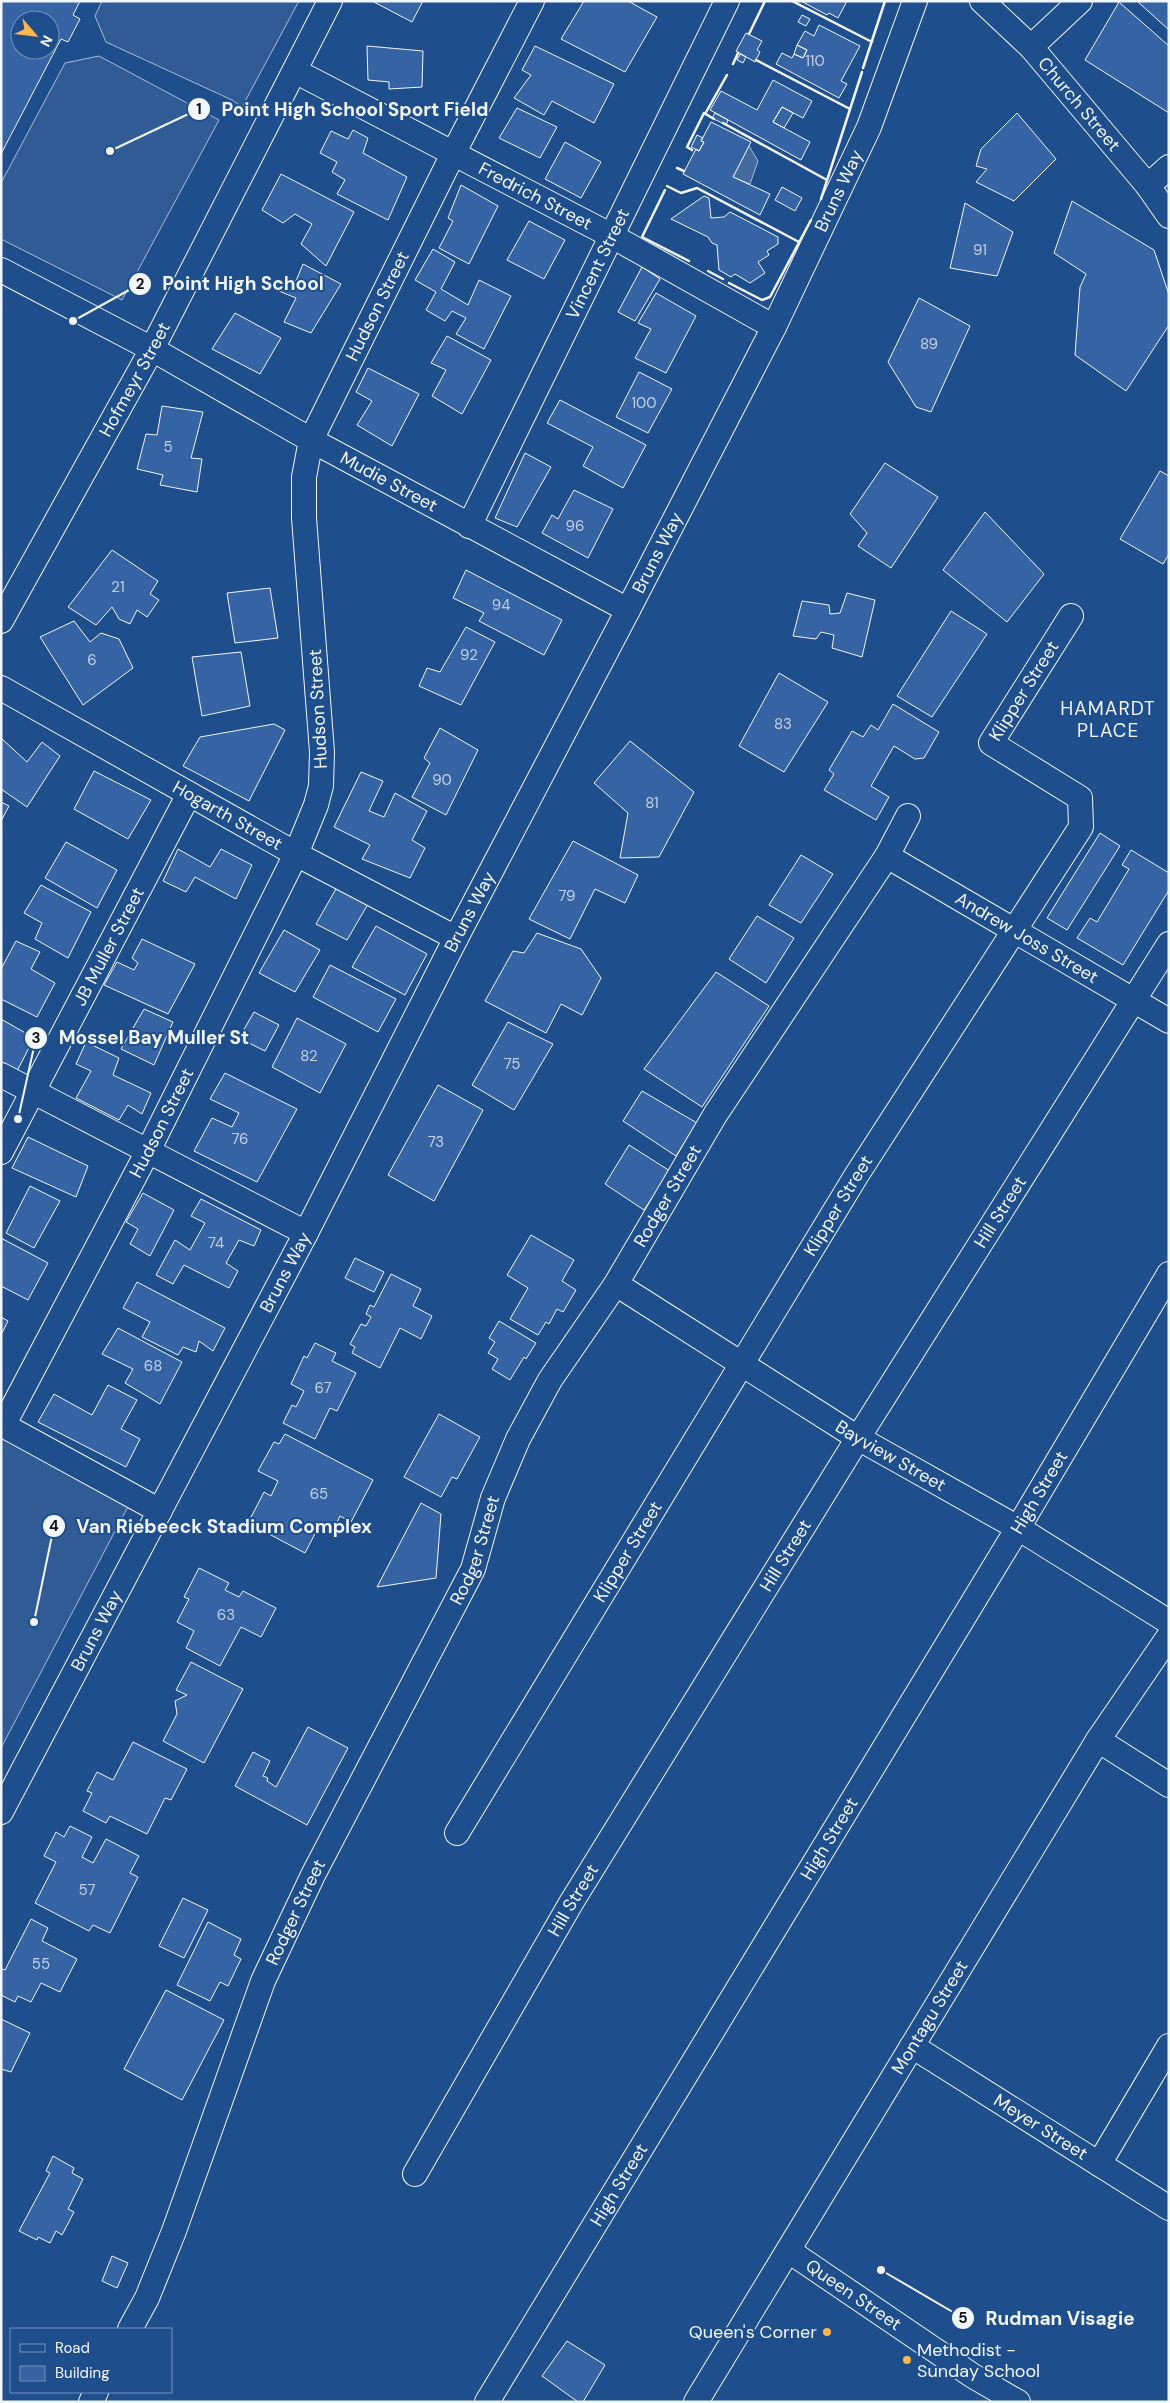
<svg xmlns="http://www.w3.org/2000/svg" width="1170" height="2403" viewBox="0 0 1170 2403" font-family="'DM Sans',sans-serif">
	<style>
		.built { fill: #305b95; stroke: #a8bbd7 }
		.water { fill: #446ba0; stroke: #a8bbd7 }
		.building { fill: #3563a3; stroke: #f2f6ff; fill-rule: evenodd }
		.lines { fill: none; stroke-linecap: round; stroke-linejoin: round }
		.minor-casing { stroke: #f2f6ff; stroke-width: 26 }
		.minor { stroke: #1f4e8c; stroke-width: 24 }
		.wall { stroke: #f2f6ff; stroke-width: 2.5 }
		.poi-dot { fill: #ffb74d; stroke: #1f4e8c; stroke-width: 2 }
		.labels { text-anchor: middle; stroke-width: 4; stroke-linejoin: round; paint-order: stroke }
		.number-label { font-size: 15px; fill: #c3d1e8 }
		.street-label { font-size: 18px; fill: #f2f6ff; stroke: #1f4e8c }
		.poi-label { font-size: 18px; fill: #f2f6ff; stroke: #1f4e8c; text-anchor: end }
		.neighbourhood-label { font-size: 19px; letter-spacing: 1px; fill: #f2f6ff; stroke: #1f4e8c }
		.leader { fill: none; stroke: #f2f6ff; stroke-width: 2 }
		.callout-dot { fill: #f2f6ff; stroke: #1f4e8c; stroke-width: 2 }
		.mark-label { font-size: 15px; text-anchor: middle; font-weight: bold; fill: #111 }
		.callout-label { font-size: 19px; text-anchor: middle; font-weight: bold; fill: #f2f6ff; stroke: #1f4e8c; stroke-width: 4; stroke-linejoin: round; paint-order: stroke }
	</style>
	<rect width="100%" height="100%" fill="#1f4e8c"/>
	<path class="built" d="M102,1H299L242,107L232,100L106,42L95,16Z
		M99,56L219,120L122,300L1,239V183L65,63Z
		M1,1428L133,1497L1,1748Z"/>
	<path class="water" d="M749,146L758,161L750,184L733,177Z"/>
	<path class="building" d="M1,1H80L73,15L80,19L68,42L61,39L1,154ZM20,20H50V50H20Z
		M372,1H423L412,22Z
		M584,1H628L657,17L625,72L561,39Z
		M801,1H847L838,18L829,13L827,15Z
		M1137,1H1169V30Z
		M1119,2L1169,46V113L1085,60Z
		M802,15L810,19L806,26L798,22Z
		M819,25L860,46L841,81L847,84L839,98L776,64L782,53L792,58L794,54L803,58L807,50L797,45L805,31L814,36Z
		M746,33L762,41L757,50L760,52L755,62L736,51Z
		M797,45L807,50L803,58L794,54Z
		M367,46L423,51L422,87L389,89V82L368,80Z
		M535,46L614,84L594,123L552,101L544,115L514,98L531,75L522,70Z
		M740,54L746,57L743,63L737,60Z
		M773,80L812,101L803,118L782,107L773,122L810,142L801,160L710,110L721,91L757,110Z
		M782,107L793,113L784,128L773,122Z
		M517,108L557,127L540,158L499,138Z
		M715,113L728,120L726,125L712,118Z
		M1017,113L1056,159L1014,201L976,182L987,169L976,166L981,149Z
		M711,122L751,142L733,177L770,194L760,215L683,174L696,149L699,151L704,142L701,141Z
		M353,130L368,138L363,153L407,177L388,220L337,194L345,180L332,172L337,162L320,153L331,131L348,139Z
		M697,135L703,138L701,141L704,142L699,151L691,147Z
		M565,142L601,162L581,198L545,179Z
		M281,174L354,212L326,266L301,244L312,224L295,214L283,223L262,210Z
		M461,185L498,206L469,264L439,248L453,221L448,218Z
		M782,187L802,198L795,211L775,200Z
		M704,196L709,198L711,218L724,217L730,212L778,237V244L767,251L769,255L758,262L765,273L750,283L735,274L731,277L719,270L717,245L712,243L708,237L671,219Z
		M1072,201L1154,250L1169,295V325L1126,391L1075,355L1080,287L1086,274L1054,253Z
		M965,203L1013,232L997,276L950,268Z
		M529,221L565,240L544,279L507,260Z
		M433,249L455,262L441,289L468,305L479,280L511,296L484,349L456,334L466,318L452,311L445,321L426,310L436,292L415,280Z
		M303,264L341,284L311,333L284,322L296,298L279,291L287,277L296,281Z
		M642,267L660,279L635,321L618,312Z
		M656,293L696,316L666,373L635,358L651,329L638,323Z
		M919,298L970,326L931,412L916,407L888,362Z
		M235,313L281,338L260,374L212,349Z
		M447,336L491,360L462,414L432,396L446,370L431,363Z
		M368,368L419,394L392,446L357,425L372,401L356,392Z
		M639,372L672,389L648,433L616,417Z
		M560,400L646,445L623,488L583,466L593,447L547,423Z
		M162,406L203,412L191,458L202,459L197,492L160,485L163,475L137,469L146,434L157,435Z
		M525,453L551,467L517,527L495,518Z
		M885,463L938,497L891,568L858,546L867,533L850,514Z
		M1160,471L1169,476V554L1163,564L1120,539Z
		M574,490L613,509L588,558L542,533L552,515L558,519Z
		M985,512L1044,574L1007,622L943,570Z
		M112,550L158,581L150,594L159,600L147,617L137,610L130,624L119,619L112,607L96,625L68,607Z
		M466,570L562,620L544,655L479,621L484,613L453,598Z
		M270,588L278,638L235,643L227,593Z
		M847,593L875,600L862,657L832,648L834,635L821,632L816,639L793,636L802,601L829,605L830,614L840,613Z
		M951,611L987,634L932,717L897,696Z
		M74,621L90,642L101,633L119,639L133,668L83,705L40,637Z
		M466,627L495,642L461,705L419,686L427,668L440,672Z
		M241,652L250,706L202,716L192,657Z
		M779,673L828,702L784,772L739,746Z
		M893,704L939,732L924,758L915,759L894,746L871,786L889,797L876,820L824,790L834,774L829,770L852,731L863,737L871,725L878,730Z
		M274,724L285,730L249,801L183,766L200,737Z
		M440,728L478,750L446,815L412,797L430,763L424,758Z
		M1,738L27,762L42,742L60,756L27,807L1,789Z
		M630,741L694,792L659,857L620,858L628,813L594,783Z
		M94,771L151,800L128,839L74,809Z
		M361,772L383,781L369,811L384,817L395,793L427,811L412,840L425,848L410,878L362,859L370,845L334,827Z
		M1,802L9,806L1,821Z
		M1100,833L1120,846L1067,930L1047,918Z
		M573,841L638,875L625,903L595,889L570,939L529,919Z
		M66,842L117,870L97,908L45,878Z
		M178,849L210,867L221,849L252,865L236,899L195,877L186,892L163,881Z
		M1131,850L1169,873V890L1123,965L1077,938L1090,918L1097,922L1129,869L1122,865Z
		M801,855L833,874L801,923L769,905Z
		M41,885L91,912L68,958L35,939L42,923L24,913Z
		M337,887L368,904L347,940L316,924Z
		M757,916L794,938L766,983L729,959Z
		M376,926L427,954L405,995L352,967Z
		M284,930L320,950L295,992L259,973Z
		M537,933L581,949L601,978L582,1015L561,1004L546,1033L485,1001L513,951L524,953Z
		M142,939L195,964L168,1014L104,985L117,962L134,970L138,963L132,958Z
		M16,941L40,952L31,969L55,983L37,1017L1,999V969Z
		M330,965L396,999L378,1032L313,997Z
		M716,972L769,1006L702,1107L644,1069Z
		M144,1009L173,1022L154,1065L121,1049Z
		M254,1012L279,1025L265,1051L239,1038Z
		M297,1018L346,1044L320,1093L272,1067Z
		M1,1019L34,1038L15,1075L1,1068Z
		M508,1022L553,1044L514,1110L472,1085Z
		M86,1042L119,1058L113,1075L151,1093L142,1114L128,1105L119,1120L76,1098L91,1071L76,1064Z
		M225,1073L297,1109L257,1182L194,1151L212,1118L232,1127L239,1113L210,1099Z
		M438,1085L483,1110L434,1201L388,1175Z
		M642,1091L697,1123L676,1156L623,1121Z
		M28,1137L88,1166L76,1197L12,1168Z
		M629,1145L670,1171L644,1210L605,1184Z
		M30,1186L60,1201L34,1248L6,1233Z
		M143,1193L174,1210L150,1256L130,1244L138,1229L126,1222Z
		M201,1199L261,1230L254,1246L239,1240L226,1263L238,1271L229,1288L184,1265L173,1284L156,1275L175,1240L190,1250L205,1223L191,1216Z
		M531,1235L574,1260L562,1281L576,1290L563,1312L557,1309L549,1324L546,1322L538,1335L510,1319L528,1288L507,1275Z
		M1,1238L48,1263L28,1300L1,1286Z
		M355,1258L384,1272L374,1292L345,1278Z
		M391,1274L421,1289L413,1306L432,1316L421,1339L400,1328L380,1368L352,1353L355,1347L350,1344L361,1324L366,1326L371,1317L366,1314L370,1305L374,1307Z
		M137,1282L225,1328L213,1351L199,1341L196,1352L183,1347L178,1355L142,1337L150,1322L123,1308Z
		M1,1317L8,1321L1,1335Z
		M499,1321L536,1343L526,1359L524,1357L510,1380L492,1369L498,1359L488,1353L495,1342L489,1338Z
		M118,1328L182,1362L160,1404L125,1383L133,1369L102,1354Z
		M315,1343L336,1353L332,1361L356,1373L337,1411L330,1408L315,1439L283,1423L292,1405L296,1407L304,1391L291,1384L304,1356L307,1358Z
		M108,1385L137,1400L121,1429L140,1439L126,1467L38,1422L54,1394L92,1415Z
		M439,1414L480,1437L457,1479L452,1477L441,1497L404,1477Z
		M285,1434L373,1480L351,1522L340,1516L334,1529L321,1522L305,1553L248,1523L264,1492L271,1496L278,1481L258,1471L274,1442L279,1444Z
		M421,1503L441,1514L436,1578L377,1587Z
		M199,1568L229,1583L225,1590L239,1597L243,1591L276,1608L261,1637L241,1627L220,1666L186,1648L194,1631L177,1622L189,1599L184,1597Z
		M191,1662L243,1689L204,1763L163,1741L177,1714L175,1701L187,1695L176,1690Z
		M308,1727L348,1748L307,1825L235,1786L253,1752L270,1761L263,1776L268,1778L267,1781L276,1787Z
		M133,1742L187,1769L171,1800L165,1798L147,1834L110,1816L106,1823L83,1811L92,1793L87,1791L97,1772L113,1780Z
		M70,1826L92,1837L82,1857L93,1863L106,1839L139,1856L130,1873L138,1877L110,1933L93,1925L89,1931L35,1903L56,1862L44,1856L56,1832L64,1837Z
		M183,1898L208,1910L184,1958L159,1946Z
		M31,1919L48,1928L42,1941L77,1959L60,1992L41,1983L31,2002L18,1996L15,2002L1,1995V1969L5,1970Z
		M208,1922L241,1939L234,1955L241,1959L228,1986L220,1982L210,2001L177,1985Z
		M166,1990L224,2020L182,2100L124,2069Z
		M1,2019L30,2033L11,2072L1,2069Z
		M53,2156L74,2168L72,2173L83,2179L68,2209L74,2212L62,2235L56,2231L50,2243L38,2237L37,2240L19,2231L50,2173L46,2171Z
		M112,2256L128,2263L117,2288L102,2281Z
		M567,2341L605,2365L583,2402H578L542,2376Z"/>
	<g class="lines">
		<defs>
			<g id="minor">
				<path id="s1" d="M982,1L1031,47L1148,186L1169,216"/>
				<path d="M1031,47L1080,1"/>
				<path id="s2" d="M295,71L612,236L774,327"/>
				<path d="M1148,186L1169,167"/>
				<path id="s3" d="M1,270L152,349L311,440L628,610"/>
				<path id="s4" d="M469,526L727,1"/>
				<path id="s5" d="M1,621L152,349L330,1"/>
				<path id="s6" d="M1,688L296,854L456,938"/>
				<path id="s7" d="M887,856L1169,1021"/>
				<path d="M1,1075L306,1233"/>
				<path id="s8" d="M1,1152L189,794"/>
				<path id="s9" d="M616,1284L858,1438L1018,1528L1169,1622"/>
				<path d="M1,1424L160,1511"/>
				<path id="s10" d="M3,1426L148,1151L296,854L316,805L321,786L322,752L304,518V477L311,440L453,154L532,1"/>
				<path d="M1098,1740L1169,1785"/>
				<path id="s11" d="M1,1812L306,1233L456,938L628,610L774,327L869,127L915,1"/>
				<path id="s12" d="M457,1833L856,1176L1081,827L1080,798L991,743L1071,616"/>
				<path id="s13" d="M912,2046L1169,2208"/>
				<path d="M1099,2164L1169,2046"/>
				<path id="s14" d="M415,2174L571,1903L858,1438L1169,944"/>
				<path id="s15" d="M789,2251L973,2376L1018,2402"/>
				<path id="s16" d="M130,2329L147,2298L174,2231L263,1981L313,1875L473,1569L493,1498L518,1439L550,1380L616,1284L715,1115L887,856L908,816"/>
				<path d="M91,2402L96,2392"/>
				<path id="s17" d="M487,2402L1018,1528L1169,1274"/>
				<path id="s18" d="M696,2402L1098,1740L1169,1636"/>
			</g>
		</defs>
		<use href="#minor" class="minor-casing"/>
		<use href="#minor" class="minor"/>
		<path class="wall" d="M792,1L872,42
			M749,34L765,1
			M756,60L850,109
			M733,64L738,53
			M863,68L885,1
			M705,114L727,75
			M723,123L827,180
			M692,150L687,147L704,113L714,119
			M677,168L684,171
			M667,186L681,193L697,188L799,242
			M665,190L642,237L689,261
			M821,199L862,72
			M708,271L723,279
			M729,283L762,300L770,297L811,220"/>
	</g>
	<g class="poi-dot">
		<circle cx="827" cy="2332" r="5"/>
		<circle cx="907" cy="2360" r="5"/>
	</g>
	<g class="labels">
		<g class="number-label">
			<text x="815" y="66">110</text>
			<text x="980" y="255">91</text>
			<text x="929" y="349">89</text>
			<text x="644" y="408">100</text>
			<text x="168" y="452">5</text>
			<text x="575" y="531">96</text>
			<text x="118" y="592">21</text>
			<text x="501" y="610">94</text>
			<text x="469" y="660">92</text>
			<text x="92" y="665">6</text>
			<text x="783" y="729">83</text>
			<text x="442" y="785">90</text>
			<text x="652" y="808">81</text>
			<text x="567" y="901">79</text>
			<text x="309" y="1061">82</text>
			<text x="512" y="1069">75</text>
			<text x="240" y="1144">76</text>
			<text x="436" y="1147">73</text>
			<text x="216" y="1248">74</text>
			<text x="153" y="1371">68</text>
			<text x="323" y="1393">67</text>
			<text x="319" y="1499">65</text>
			<text x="226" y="1620">63</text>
			<text x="87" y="1895">57</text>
			<text x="41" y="1969">55</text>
		</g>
		<g class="street-label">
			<text dy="6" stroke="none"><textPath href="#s1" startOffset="142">Church Street</textPath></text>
			<text dy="6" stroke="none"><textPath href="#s11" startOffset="1825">Bruns Way</textPath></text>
			<text dy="6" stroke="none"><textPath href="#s2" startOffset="271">Fredrich Street</textPath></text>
			<text dy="6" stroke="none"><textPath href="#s4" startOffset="292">Vincent Street</textPath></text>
			<text dy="6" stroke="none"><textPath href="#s10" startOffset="1212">Hudson Street</textPath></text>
			<text dy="6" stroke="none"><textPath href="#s5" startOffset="276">Hofmeyr Street</textPath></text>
			<text dy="6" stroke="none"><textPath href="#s3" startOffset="442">Mudie Street</textPath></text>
			<text dy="6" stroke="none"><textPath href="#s11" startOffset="1420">Bruns Way</textPath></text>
			<text dy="6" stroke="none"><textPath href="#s12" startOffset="1379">Klipper Street</textPath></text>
			<text transform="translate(318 709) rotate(-93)" y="6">Hudson Street</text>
			<text dy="6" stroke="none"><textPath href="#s6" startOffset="260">Hogarth Street</textPath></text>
			<text dy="6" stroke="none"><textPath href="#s11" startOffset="1015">Bruns Way</textPath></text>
			<text dy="6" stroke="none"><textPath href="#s7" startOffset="162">Andrew Joss Street</textPath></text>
			<text dy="6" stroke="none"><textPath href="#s8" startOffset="232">JB Muller Street</textPath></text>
			<text dy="6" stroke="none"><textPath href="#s10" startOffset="342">Hudson Street</textPath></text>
			<text dy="6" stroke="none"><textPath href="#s16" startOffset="1259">Rodger Street</textPath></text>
			<text dy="6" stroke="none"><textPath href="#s12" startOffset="734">Klipper Street</textPath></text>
			<text dy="6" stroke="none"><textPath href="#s14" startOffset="1126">Hill Street</textPath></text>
			<text dy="6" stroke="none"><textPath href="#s11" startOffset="610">Bruns Way</textPath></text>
			<text dy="6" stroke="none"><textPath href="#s9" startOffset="324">Bayview Street</textPath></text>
			<text dy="6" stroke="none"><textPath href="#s17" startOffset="1064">High Street</textPath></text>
			<text dy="6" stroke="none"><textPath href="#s16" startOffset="854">Rodger Street</textPath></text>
			<text dy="6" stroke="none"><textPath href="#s12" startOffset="329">Klipper Street</textPath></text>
			<text dy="6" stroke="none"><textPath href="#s14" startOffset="721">Hill Street</textPath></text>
			<text dy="6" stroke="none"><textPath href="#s11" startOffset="205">Bruns Way</textPath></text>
			<text dy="6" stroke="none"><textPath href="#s17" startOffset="659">High Street</textPath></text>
			<text dy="6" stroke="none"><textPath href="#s14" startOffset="316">Hill Street</textPath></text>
			<text dy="6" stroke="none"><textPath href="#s16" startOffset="449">Rodger Street</textPath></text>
			<text dy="6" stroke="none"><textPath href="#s18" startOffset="450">Montagu Street</textPath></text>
			<text dy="6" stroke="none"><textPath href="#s13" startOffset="152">Meyer Street</textPath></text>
			<text dy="6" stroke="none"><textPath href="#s17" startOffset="254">High Street</textPath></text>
			<text dy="6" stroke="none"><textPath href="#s15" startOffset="78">Queen Street</textPath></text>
		</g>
		<g class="poi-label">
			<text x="817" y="2338">Queen's Corner</text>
			<text x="917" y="2356" text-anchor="start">Methodist -<tspan x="917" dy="21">Sunday School</tspan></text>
		</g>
		<g class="neighbourhood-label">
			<text x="1108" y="715">HAMARDT<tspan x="1108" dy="22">PLACE</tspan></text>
		</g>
	</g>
	<path class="leader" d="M110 151L199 109M73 321L140 284M18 1119L36 1038M34 1622L54 1526M881 2270L963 2318"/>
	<g class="callout-dot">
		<circle cx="110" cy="151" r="5"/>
		<circle cx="73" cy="321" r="5"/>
		<circle cx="18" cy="1119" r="5"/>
		<circle cx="34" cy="1622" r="5"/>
		<circle cx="881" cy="2270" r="5"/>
		<circle cx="199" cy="109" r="12"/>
		<circle cx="140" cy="284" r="12"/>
		<circle cx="36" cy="1038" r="12"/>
		<circle cx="54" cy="1526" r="12"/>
		<circle cx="963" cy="2318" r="12"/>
	</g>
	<g class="mark-label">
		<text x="199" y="114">1</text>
		<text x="140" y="289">2</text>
		<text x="36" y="1043">3</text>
		<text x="54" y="1531">4</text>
		<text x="963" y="2323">5</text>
	</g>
	<g class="callout-label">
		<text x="355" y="116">Point High School Sport Field</text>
		<text x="243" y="290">Point High School</text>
		<text x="154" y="1044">Mossel Bay Muller St</text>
		<text x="224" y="1533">Van Riebeeck Stadium Complex</text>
		<text x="1060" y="2325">Rudman Visagie</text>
	</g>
	<rect width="1170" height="2403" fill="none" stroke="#f2f6ff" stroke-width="5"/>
	<rect x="10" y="2328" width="162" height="65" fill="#1f4e8c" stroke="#7391ba"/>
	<rect x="20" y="2344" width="25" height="8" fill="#1f4e8c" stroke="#7391ba"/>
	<text x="55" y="2353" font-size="15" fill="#f2f6ff">Road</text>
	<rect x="20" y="2366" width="25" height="15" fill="#3563a3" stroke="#7391ba"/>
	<text x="55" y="2378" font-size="15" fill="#f2f6ff">Building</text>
	<g transform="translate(35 35) rotate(118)"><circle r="24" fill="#1f4e8c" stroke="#7391ba"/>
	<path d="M0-4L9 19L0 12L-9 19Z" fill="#ffb74d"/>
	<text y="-8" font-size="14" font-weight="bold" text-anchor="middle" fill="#f2f6ff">N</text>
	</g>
</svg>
